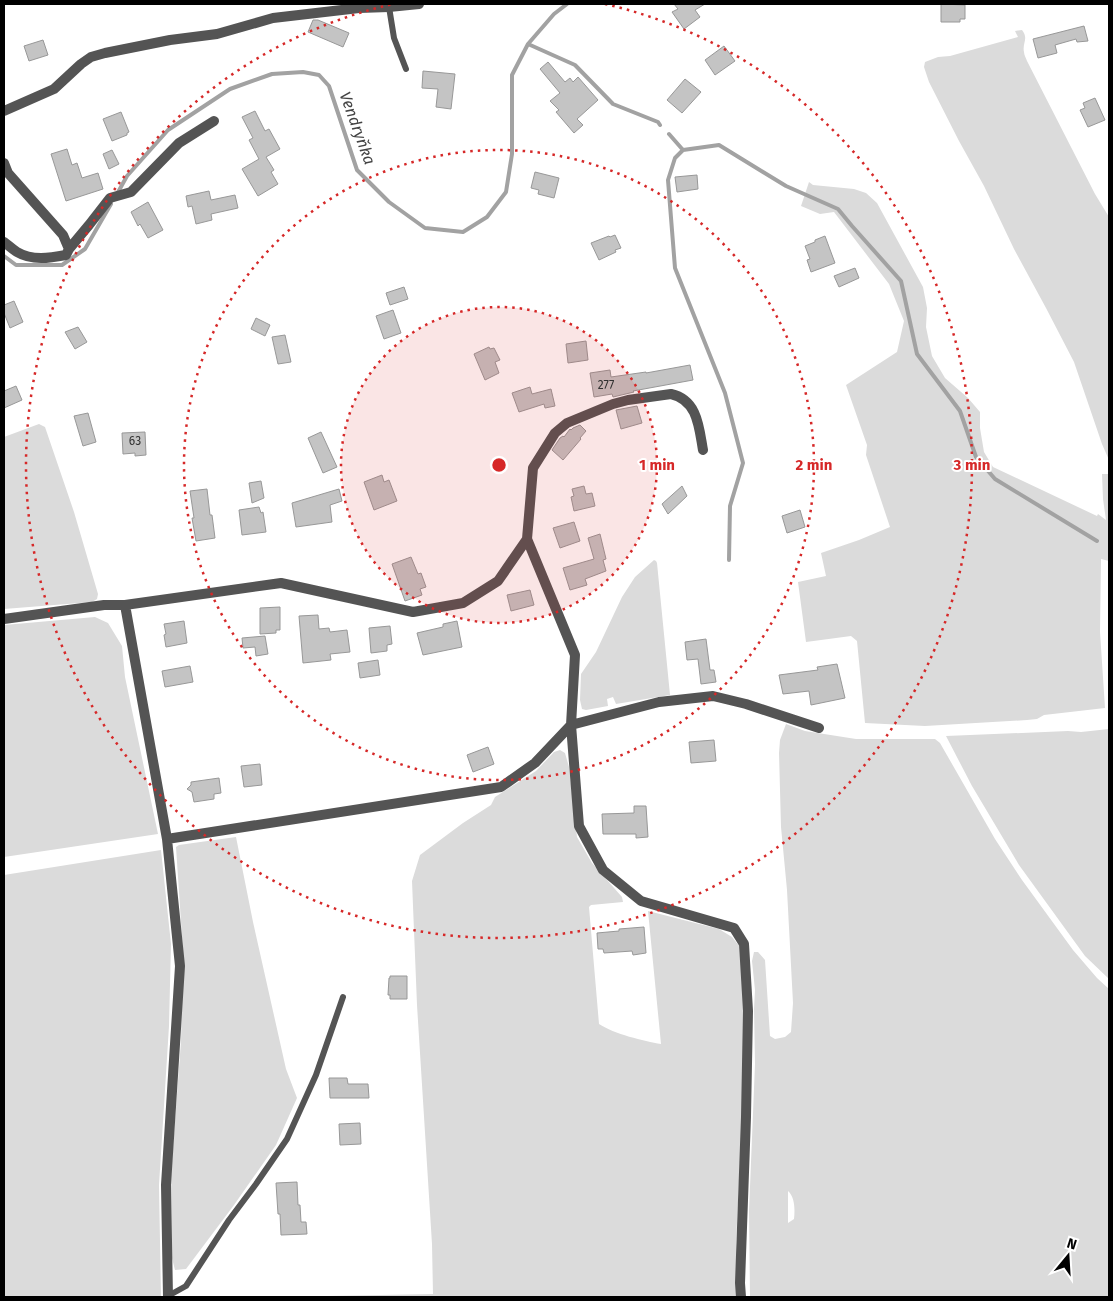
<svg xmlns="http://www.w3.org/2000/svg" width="1113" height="1301" viewBox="0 0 1113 1301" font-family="'Fira Sans',sans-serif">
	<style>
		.green { fill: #dbdbdb; fill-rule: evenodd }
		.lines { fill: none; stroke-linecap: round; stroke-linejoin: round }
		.stream { stroke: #a2a2a2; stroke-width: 4 }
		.building { fill: #c4c4c4; stroke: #989898 }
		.service { stroke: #545454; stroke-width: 6 }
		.minor { stroke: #545454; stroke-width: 10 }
		.ring { fill: none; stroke: #d62828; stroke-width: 2.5; stroke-dasharray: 2.5 5 }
		.labels { text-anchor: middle; stroke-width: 4; stroke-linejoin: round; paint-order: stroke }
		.number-label { font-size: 12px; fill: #313131 }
		.water-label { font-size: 16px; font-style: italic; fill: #434343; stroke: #fff }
		.centre { fill: #d62828; stroke: #fff; stroke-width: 2.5 }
		.ring-label { font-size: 15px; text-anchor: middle; font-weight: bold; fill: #d62828; stroke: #fff; stroke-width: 4; stroke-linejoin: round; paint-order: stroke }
	</style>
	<rect width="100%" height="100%" fill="#fff"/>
	<path class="green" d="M1022,30C1029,39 1022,43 1024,52C1024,55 1026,58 1027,61L1095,194L1109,217V460L1102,444L1074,362L1046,308L1014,249L984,186L959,141L929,82L924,67L925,62L938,57L950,56L1018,37L1015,31Z
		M809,182L813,185L854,189L866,193L877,203L923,287L927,308L926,327L932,356L945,378L968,398L980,412V428L984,452L993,467L1097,516L1098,514L1106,520L1103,499L1102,474H1109V561L1101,559L1100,632L1105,708L1044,715L1037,719L1027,720L925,726L865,723L857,641L851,636L806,642L798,582L826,576L821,553L859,540L890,527L866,455L867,445L846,385L897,352L904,321L889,284L834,212L820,214L801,206Z
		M39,424L45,427L74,512L98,594L97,599L92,602L4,609V437Z
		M654,560L656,561L657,563L670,695L616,704L613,697L607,699L608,706L586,710L582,709L580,700L581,674L596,652L622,597L635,577Z
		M95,617L108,623L122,646L125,677L158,834L4,857V625Z
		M786,724L805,731L856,739H935L940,743L995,839L1022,880L1073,950L1097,978L1109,989V1297H750L749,1211L755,1064L754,1009L755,990L752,961L754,952H758L765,960L770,1036L775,1039L785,1037L791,1032L793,1003L787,890L781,827L779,753L780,740ZM788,1191C795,1197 795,1210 794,1219L788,1223Z
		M1109,729V979L1085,956L1019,865L972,786L946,736L1068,731L1081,732Z
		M560,750L565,753L569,767L577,837L592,863L622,897L623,902L591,905L589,907L599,1024C614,1034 644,1041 661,1044L648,911L719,929L732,937L740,947L744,979L742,1120L736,1243L738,1297H274L433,1294L432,1244L417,1005L412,881L420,855L463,823L491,805L495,797L536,771L554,752Z
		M236,837L253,922L286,1069L297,1098L276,1145L234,1205L186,1269L175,1270L172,1258L171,1175L181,1041L183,952L176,847L179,845Z
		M161,850L171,944L169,1026L159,1185L161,1297H4V875Z"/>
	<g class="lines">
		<path class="stream" d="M528,44L575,65L613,104L658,122L660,125
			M669,134L683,150L719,145L786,186L838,209L852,226L901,281L917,354L960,411L976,457L995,479L1097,541
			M683,150L675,158L668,180L675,268L725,393L743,463L730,506L729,560
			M117,194L127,176L168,130L230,89L272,74L303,72L319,75L329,86L357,170L389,202L425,228L463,232L487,217L506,192L512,154V75L528,44L554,14L567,4
			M4,256L16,265H62L85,249L111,204"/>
	</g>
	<path class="building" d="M674,4H705L695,10L700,17L684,29L672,12L678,9Z
		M941,4L965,5V19H960V22H941Z
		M313,20H318L349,33L343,47L308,32Z
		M1084,26L1088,41L1077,42L1076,39L1055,45L1057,53L1038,58L1033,39Z
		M43,40L48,55L29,61L24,46Z
		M724,46L735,61L715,75L705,60Z
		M548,62L565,82L570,78L573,82L578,77L598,100L577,119L583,125L574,133L556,112L559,110L550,101L560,93L540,69Z
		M423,71L455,74L451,109L436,107L438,89L422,88Z
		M685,79L701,92L682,113L667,100Z
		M1095,98L1105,120L1088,127L1080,110L1085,108L1083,103Z
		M255,111L265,131L269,129L280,149L266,157L274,170L271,172L278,184L258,196L242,169L259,159L249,140L253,138L242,117Z
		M121,112L129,132L127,133V135L112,141L103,119Z
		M67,149L72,165L77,163L82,178L98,173L103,189L66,201L51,154Z
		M112,150L119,164L109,169L103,154Z
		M535,172L559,178L554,198L538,194L539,190L531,188Z
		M697,175L698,189L677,192L675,177Z
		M209,191L211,200L235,195L238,208L211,214L212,220L196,224L192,206L188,207L186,196Z
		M148,202L163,230L148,238L140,224L138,226L131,212Z
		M615,235L621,248L615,250L616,252L599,260L591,243L609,236L610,237Z
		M825,236L835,263L811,272L807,260L810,259L805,246L815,242V240Z
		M855,268L859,278L839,287L834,276Z
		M404,287L408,299L390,305L386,293Z
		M14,301L23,322L10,328L4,313V305Z
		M393,310L401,333L384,339L376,316Z
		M256,318L270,325L265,336L251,329Z
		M78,327L87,342L75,349L65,332Z
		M285,335L291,362L278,364L272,337Z
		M586,341L588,360L568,363L566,344Z
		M489,347L490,349L494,348L500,360L495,362L499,373L485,380L474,354Z
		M690,365L693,380L633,391L634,392L613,397L612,394L594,397L590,373L610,370L611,377L646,372V373Z
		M16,386L22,400L4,408V391Z
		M530,387L532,394L551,389L555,406L545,408L544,404L519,412L512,393Z
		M637,406L642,423L621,429L616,410Z
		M88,413L96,442L83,446L74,416Z
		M580,425L586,431L580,438L581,439L563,460L552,450L560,438L563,436L564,437L570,429L571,430L573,428Z
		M145,432L146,455L135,456V453L123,454L122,433Z
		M321,432L337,467L323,473L308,438Z
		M382,475L384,482L389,480L397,501L374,510L364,482Z
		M261,481L264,498L252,503L249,483Z
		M584,486L586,494L592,493L595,506L574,511L571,497L574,496L572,489Z
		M682,486L687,496L668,514L662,504Z
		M207,489L210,515H212L215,538L196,541L192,518H194L190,491Z
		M339,489L342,501L330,505L332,522L296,527L292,503Z
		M259,507L261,513L263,512L266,532L242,535L239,510Z
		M800,510L805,527L787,533L782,516Z
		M574,522L580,541L560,548L553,528Z
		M600,534L606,559L603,560L606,571L585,579L587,585L570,590L563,568L594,559L588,538Z
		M411,557L418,574L421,573L426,587L420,589L422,595L405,601L392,564Z
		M530,590L534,605L511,611L507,595Z
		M280,607V630H276V633L260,634V608Z
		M318,615L319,629L329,628L330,632L347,630L350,652L330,654L331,660L303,663L299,616Z
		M184,621L187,643L166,647L164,635L166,634L164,624Z
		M457,621L462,647L423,655L417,633L443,627V624Z
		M390,626L392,644L387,645V651L371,653L369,628Z
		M265,636L268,654L256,656L255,647L243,648L242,638Z
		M706,639L710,670H714L716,682L701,684L698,659L687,660L685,642Z
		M378,660L380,675L360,678L358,663Z
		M837,664L845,698L811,705L809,691L783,694L779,675L818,670L817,667Z
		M190,666L193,682L165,687L162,671Z
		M714,740L716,761L691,763L689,742Z
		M488,747L494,764L473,772L467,755Z
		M260,764L262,785L244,787L241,766Z
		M219,778L221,793L214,794V799L194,802L192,792L187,789L191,785V782Z
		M634,806H646L648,837L636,838V834H603L602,814L634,813Z
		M644,927L646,953L633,955L632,951L604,953L603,949H598L597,933L619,931V929Z
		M390,976H407V999H390V995H388L389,978H390Z
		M329,1078H347L348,1084H368L369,1098H330Z
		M360,1123L361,1144L340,1145L339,1124Z
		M297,1182L298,1205H300L301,1222H306L307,1234L281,1235L280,1214H278L276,1183Z"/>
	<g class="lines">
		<path class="service" d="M389,7L394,38L406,69
			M168,1296L186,1286L229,1220L256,1184L287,1139L316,1075L343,997"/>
		<path class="minor" d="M359,8L389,7L419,4
			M4,111L54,89L81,64L91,57L105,53L170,40L217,34L273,18L359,8V4
			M4,163L8,173L63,235L69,249L66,255C50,258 32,261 17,252C12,249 8,245 4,242
			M69,249L89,225L110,198L131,192L179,143L214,121
			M703,450C699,428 698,400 671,394L628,400L613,404L567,423L555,433L533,468L527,539L575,655L571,725L659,702L713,696L746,704L819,728
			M125,605L167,839L180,966L166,1185L168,1297
			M4,619L104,605H125L281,583L413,612L463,603L498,581L527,539
			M167,839L501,787L535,763L571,725L579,826L603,870L641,901L734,928L744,944L748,1011L746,1117L740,1283L741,1297"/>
	</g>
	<circle cx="499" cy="465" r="158" fill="#d62828" fill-opacity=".12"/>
	<g class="ring">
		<circle cx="499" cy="465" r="158"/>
		<circle cx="499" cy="465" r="315"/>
		<path d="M605 4A473 473 0 1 1 393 4"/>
	</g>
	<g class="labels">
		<g class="number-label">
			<text x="606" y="389">277</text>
			<text x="135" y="445">63</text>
		</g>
		<g class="water-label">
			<text transform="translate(358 128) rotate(70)" y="6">Vendryňka</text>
		</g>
	</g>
	<circle cx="499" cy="465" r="8" class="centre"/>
	<g class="ring-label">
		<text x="657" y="470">1 min</text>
		<text x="814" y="470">2 min</text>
		<text x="972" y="470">3 min</text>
	</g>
	<rect width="1113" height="1301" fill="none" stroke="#000000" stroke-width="10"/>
	<g transform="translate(1068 1256) rotate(18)" stroke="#ffffff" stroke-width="4" paint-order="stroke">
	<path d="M0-4L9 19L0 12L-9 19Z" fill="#000000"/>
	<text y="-8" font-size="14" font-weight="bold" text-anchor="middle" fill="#000000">N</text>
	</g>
</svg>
